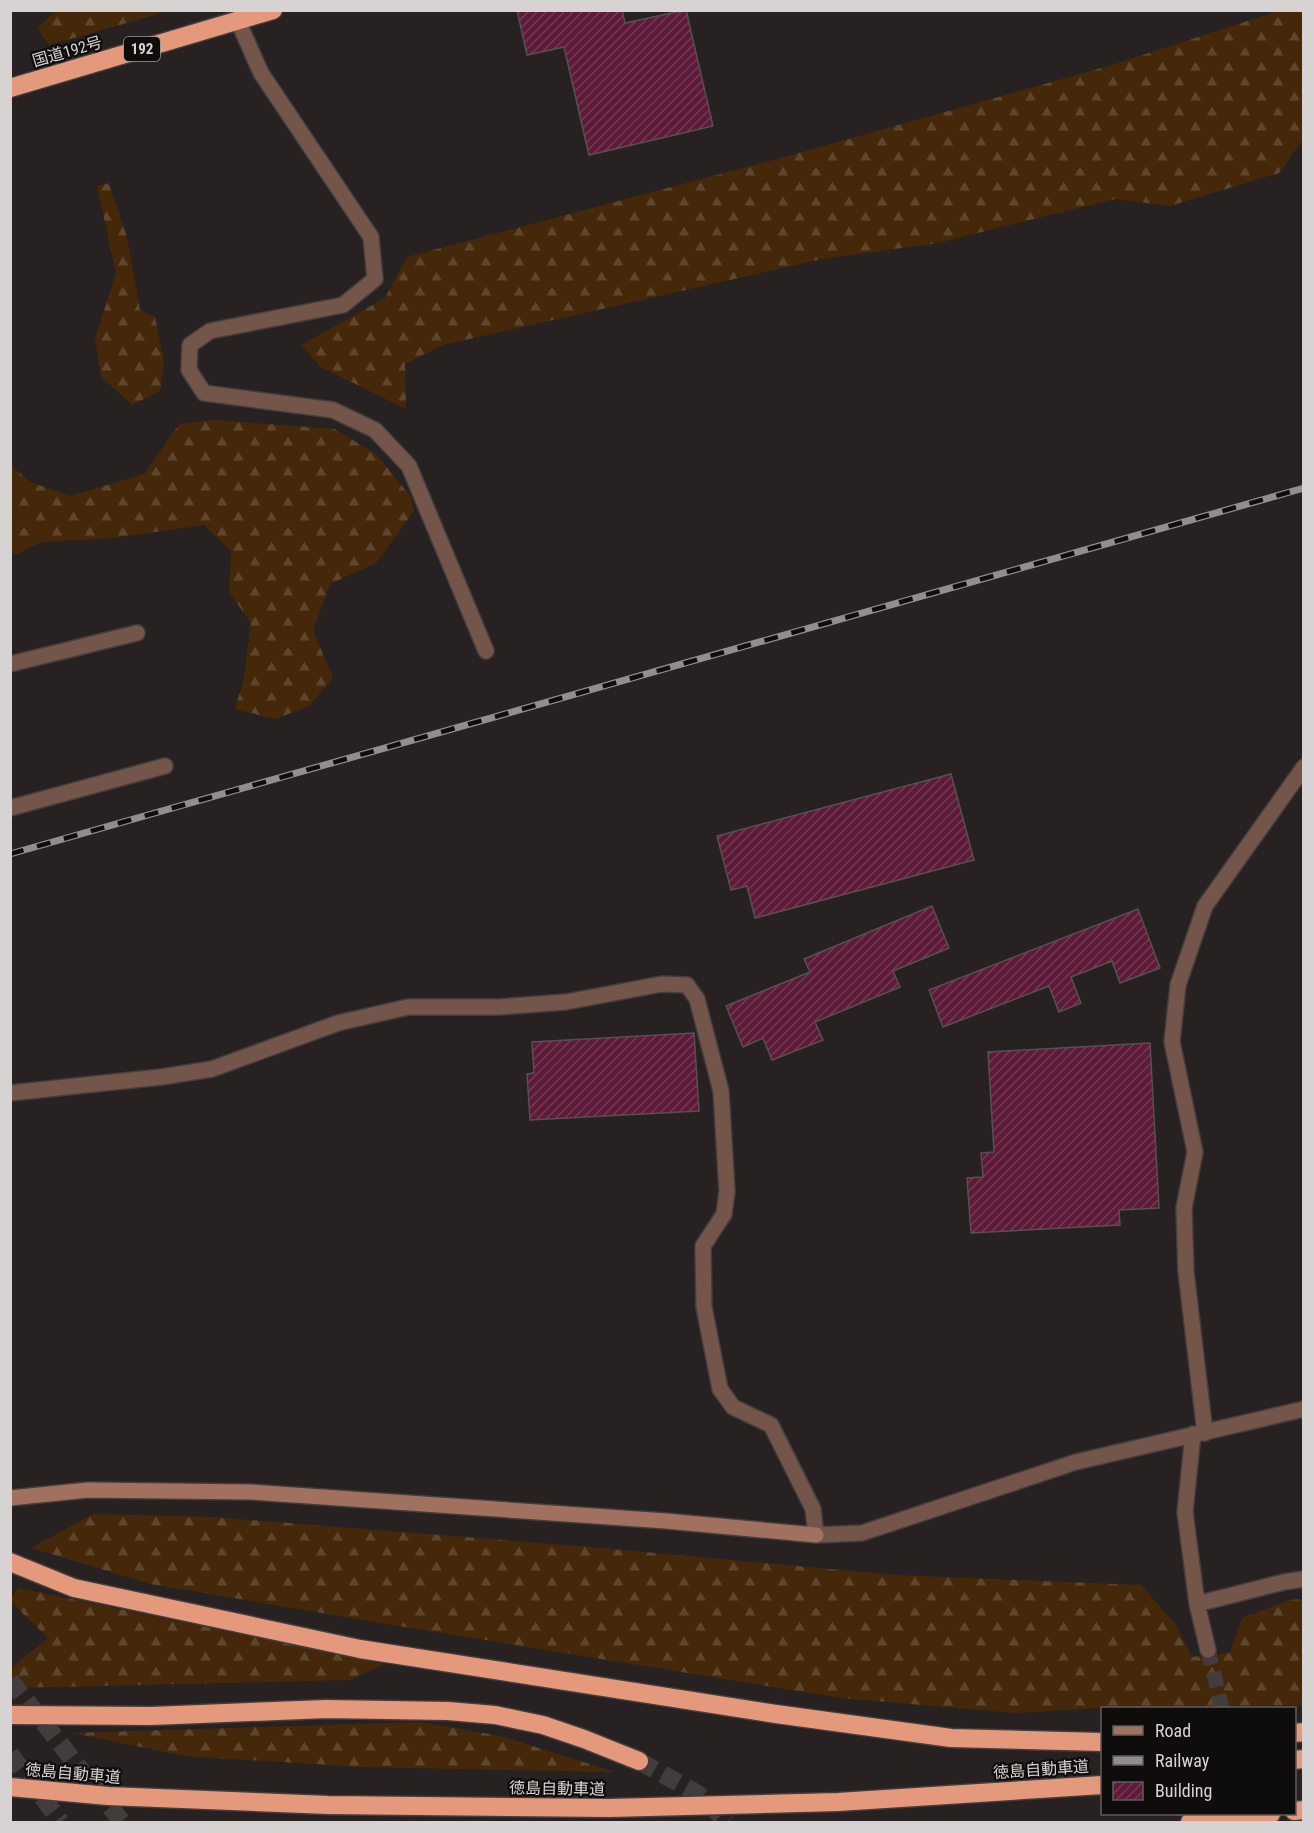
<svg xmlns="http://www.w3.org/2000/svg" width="1314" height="1833" viewBox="0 0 1314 1833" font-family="'Roboto Condensed','Noto Sans JP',sans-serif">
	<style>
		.forest { fill: url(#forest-firs) }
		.building { fill: url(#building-hatch); stroke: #575052; stroke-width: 1.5 }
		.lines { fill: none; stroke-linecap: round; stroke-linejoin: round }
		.street-tunnel { stroke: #423c3c; stroke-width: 15; stroke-dasharray: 15 8; stroke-linecap: butt }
		.highway-tunnel { stroke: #423c3c; stroke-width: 18; stroke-dasharray: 18 9; stroke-linecap: butt }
		.street-casing { stroke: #443d3d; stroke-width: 18 }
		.secondary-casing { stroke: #443d3d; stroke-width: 18 }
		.highway-casing { stroke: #443d3d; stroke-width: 21 }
		.street { stroke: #74554a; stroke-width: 15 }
		.secondary { stroke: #a1705e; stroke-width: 15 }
		.highway { stroke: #e4987c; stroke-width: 18 }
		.rail-casing { stroke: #938d8d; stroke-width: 7 }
		.rail { stroke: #0f0c0c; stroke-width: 4.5; stroke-dasharray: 14; stroke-linecap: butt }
		.labels { text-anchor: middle; stroke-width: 4.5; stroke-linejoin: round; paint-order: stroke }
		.shield { fill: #0f0c0c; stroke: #9c9797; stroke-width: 1.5 }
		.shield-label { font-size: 15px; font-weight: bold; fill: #d8d3d3 }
		.street-label { font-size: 16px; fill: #d8d3d3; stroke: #0f0c0c }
	</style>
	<defs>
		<pattern id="forest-firs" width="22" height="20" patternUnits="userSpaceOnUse" patternTransform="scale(1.5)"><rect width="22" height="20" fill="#442809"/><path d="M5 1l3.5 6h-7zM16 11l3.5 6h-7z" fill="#5e462c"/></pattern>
		<pattern id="building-hatch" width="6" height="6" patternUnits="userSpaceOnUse" patternTransform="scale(1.5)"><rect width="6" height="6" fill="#5d1b39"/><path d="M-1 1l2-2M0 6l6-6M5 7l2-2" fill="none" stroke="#743b55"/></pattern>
	</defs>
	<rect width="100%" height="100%" fill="#282121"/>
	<path class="forest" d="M56,10H169V11L49,45L38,28Z
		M1278,11H1304L1303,139L1279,173L1170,206L1115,199L938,243L822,259L443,345L405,364L406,409L321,367L301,345L385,298L407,257L770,161L1112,65Z
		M109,183L127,237L140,310L155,317L164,362L160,391L132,405L101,376L95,339L116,273L97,186Z
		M214,420L335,429L377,455L410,496L414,511L376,563L330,584L313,630L333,678L309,706L275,719L235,709L244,678L251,623L229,592L231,551L204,525L113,538L41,542L15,555L11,551V465L30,482L70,496L144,474L179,424Z
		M93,1514L212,1517L579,1546L896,1575L1141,1585L1176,1625L1192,1657L1230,1653L1242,1618L1290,1600L1303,1599V1705L1102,1708L1015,1713L841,1698L399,1626L151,1584L31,1548Z
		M18,1588L384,1664L350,1680L11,1688V1668L48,1638L11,1602V1598Z
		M420,1722L501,1736L615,1772L362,1767L185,1756L71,1733Z"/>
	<path class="building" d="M517,10H622L625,23L686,10L713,126L589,155L564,47L527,55Z
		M951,774L974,860L755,918L747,886L731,890L717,836Z
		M932,906L949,948L893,971L900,987L815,1022L823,1040L772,1060L763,1038L743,1047L726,1006L810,972L804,959Z
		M1138,909L1160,968L1120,983L1112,961L1071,977L1081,1003L1059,1012L1049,986L943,1027L929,990Z
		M694,1033L699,1111L530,1120L527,1074L534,1073L532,1042Z
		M1150,1043L1159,1208L1119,1210L1120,1225L971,1233L967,1178L983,1177L981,1153L994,1152L988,1052Z"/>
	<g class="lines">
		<path class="street-tunnel" d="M1208,1650L1222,1708"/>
		<path class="highway-tunnel" d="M10,1680L122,1822
			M10,1754L61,1822
			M639,1761L698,1794L728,1822"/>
		<defs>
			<path id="street" d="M238,21L261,73L371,237L375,279L343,305L210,331L190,345L189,370L204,393L333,410L375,430L409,466L486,651
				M10,664L137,633
				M10,808L165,766
				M10,1093L161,1077L212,1069L338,1023L408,1007H499L566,1002L662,984L687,985L697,999L721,1091L727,1191L724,1214L703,1246L704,1307L720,1389L733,1407L771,1425L813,1509L816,1535L862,1533L1076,1462L1304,1409
				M1205,1433L1186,1272L1184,1208L1195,1152L1172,1042L1178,985L1205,906L1304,767
				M1193,1434L1185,1512L1197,1604L1208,1650
				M1197,1604L1284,1582L1304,1579"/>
			<path id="secondary" d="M10,1498L88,1490L251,1492L666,1521L816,1535"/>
			<path id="highway" d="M10,88L273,10
				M10,1562L74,1588L360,1649L776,1714L951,1738L1102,1742
				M10,1715L151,1716L326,1709L448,1711L495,1715L543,1725L584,1739L639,1761
				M1294,1733L1304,1732
				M1294,1760L1304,1759
				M10,1787L108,1796L328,1805L610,1808L838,1802L1102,1785
				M1294,1811L1304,1810
				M1190,1822L1271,1814"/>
		</defs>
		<use href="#street" class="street-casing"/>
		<use href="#secondary" class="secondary-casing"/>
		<use href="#highway" class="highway-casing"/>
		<use href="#street" class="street"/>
		<use href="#secondary" class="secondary"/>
		<use href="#highway" class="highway"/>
		<defs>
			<path id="rail" d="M10,854L1304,488"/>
		</defs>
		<use href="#rail" class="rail-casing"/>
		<use href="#rail" class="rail"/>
	</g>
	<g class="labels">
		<rect class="shield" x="124" y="37" width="36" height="24" rx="4.5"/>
		<g class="shield-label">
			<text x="142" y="54">192</text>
		</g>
		<g class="street-label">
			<text transform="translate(67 51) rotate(-16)" y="6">国道192号</text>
			<text transform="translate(1041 1769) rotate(-4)" y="6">徳島自動車道</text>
			<text transform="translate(73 1773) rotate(5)" y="6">徳島自動車道</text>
			<text transform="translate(557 1788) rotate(1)" y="6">徳島自動車道</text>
		</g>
	</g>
	<rect width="1314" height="1833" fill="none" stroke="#d8d3d3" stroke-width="24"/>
	<rect x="1101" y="1707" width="195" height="108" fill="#0f0c0c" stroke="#5f5c5c" stroke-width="1.5"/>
	<rect x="1113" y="1726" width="30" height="9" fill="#a1705e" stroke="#5f5c5c" stroke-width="1.5"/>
	<text x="1155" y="1737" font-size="18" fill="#d8d3d3">Road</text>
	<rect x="1113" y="1756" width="30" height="9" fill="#938d8d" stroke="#5f5c5c" stroke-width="1.5"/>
	<text x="1155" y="1767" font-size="18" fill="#d8d3d3">Railway</text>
	<rect x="1113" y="1782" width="30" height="18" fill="url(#building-hatch)" stroke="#5f5c5c" stroke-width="1.5"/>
	<text x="1155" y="1797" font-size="18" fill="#d8d3d3">Building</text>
</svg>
